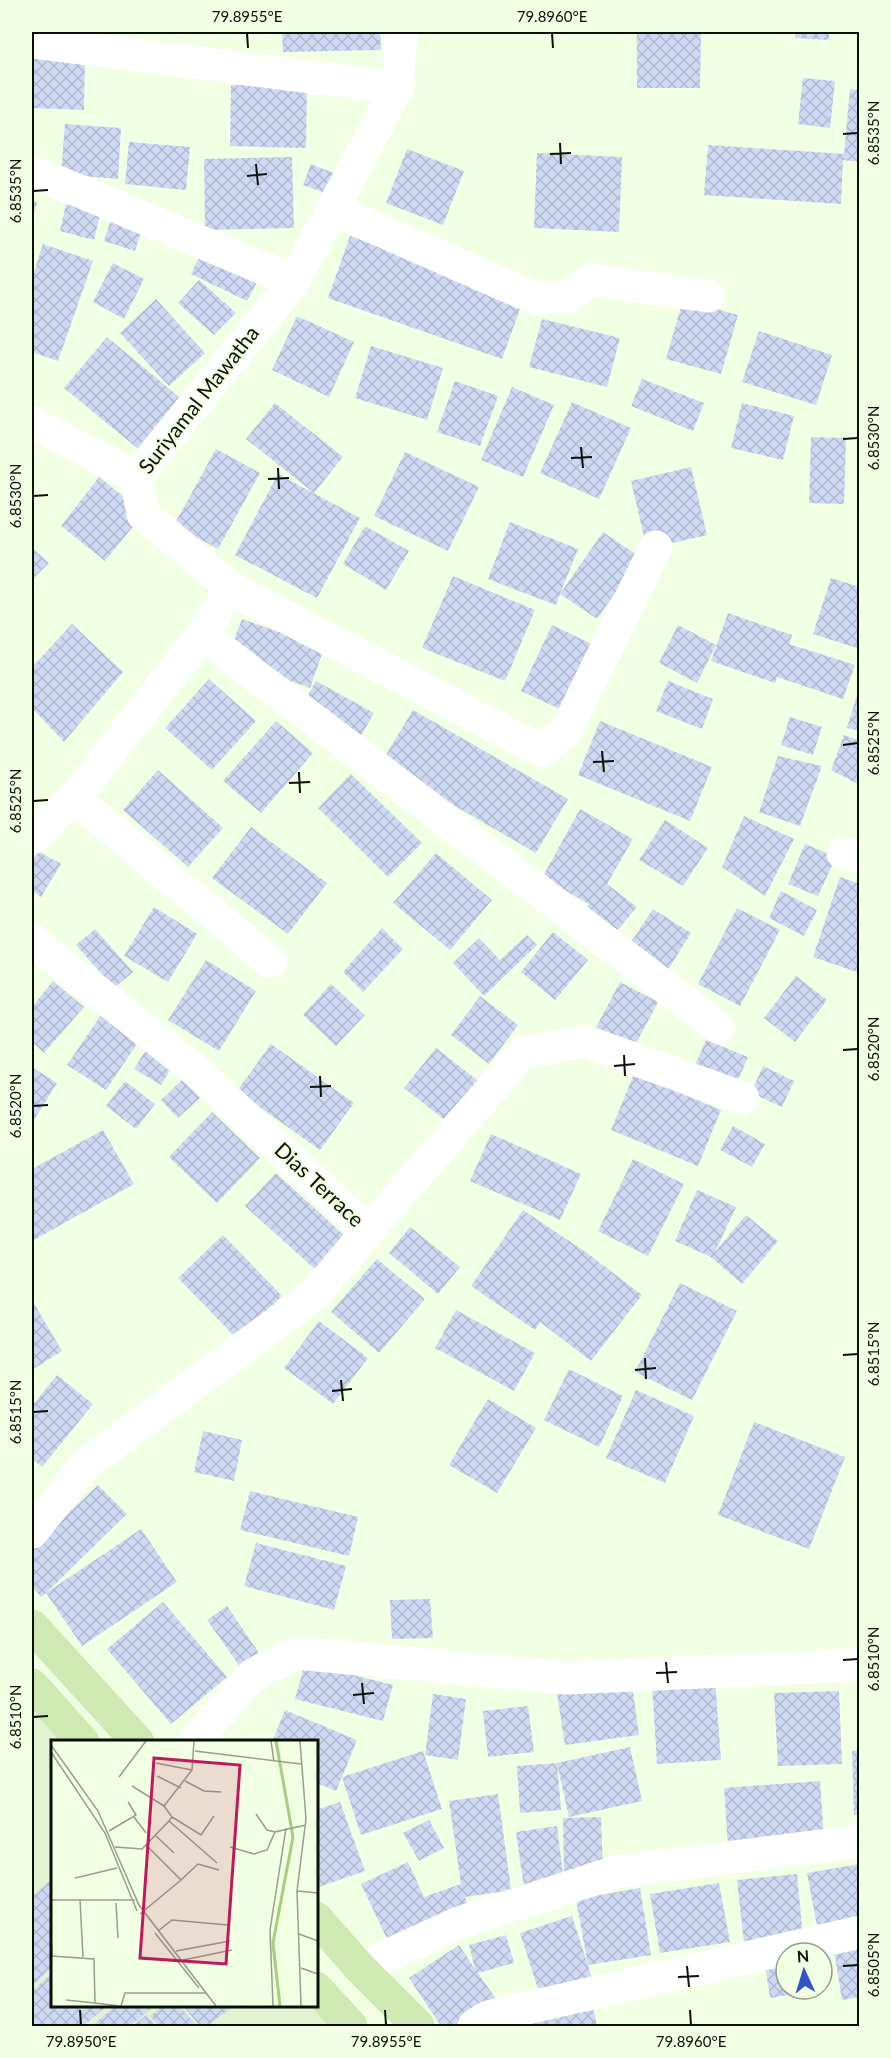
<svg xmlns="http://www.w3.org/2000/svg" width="891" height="2058" viewBox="0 0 891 2058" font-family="Lato,sans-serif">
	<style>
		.built { fill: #e1f3d1 }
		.building { fill: url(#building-cross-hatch) }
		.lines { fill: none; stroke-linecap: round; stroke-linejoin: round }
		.minor { stroke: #fff; stroke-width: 33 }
		.major { stroke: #cfe9b2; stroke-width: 33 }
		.ticks { fill: none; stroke: #0b1007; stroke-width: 2 }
		.labels { text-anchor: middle; stroke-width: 4.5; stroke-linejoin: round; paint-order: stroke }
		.street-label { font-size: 21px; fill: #0b1007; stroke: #f1ffe3 }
		.inset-river { fill: none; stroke: #a8cc81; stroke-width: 3 }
		.inset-road { fill: none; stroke: #959f8b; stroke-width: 1.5 }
		.view { fill: #c2185b; fill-opacity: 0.15; stroke: #c2185b; stroke-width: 3 }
		.inset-edge { fill: none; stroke: #0b1007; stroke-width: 3 }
		.neatline { fill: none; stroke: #0b1007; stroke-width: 2 }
		.ticks-label { font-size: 15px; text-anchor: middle; fill: #0b1007 }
	</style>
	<defs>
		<pattern id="building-cross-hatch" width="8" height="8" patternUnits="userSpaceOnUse" patternTransform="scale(1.5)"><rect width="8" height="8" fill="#ced9f4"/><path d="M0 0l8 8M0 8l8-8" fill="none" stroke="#b0b9d0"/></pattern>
	</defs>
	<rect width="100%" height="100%" fill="#f1ffe3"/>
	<path class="built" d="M32,1698L70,1741L52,1742V2006H309L329,2026H32Z"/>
	<path class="building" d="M282,32H380L381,50L283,52Z
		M637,32H701L700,88H637Z
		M795,32H829V40L795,38Z
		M33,55L85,56L84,110L32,108Z
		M803,78L835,81L830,128L798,124Z
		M231,85L307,86L306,148L230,146Z
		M850,89L860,90V162L843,160L841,204L704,195L708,145L844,154Z
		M65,124L121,128L118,179L61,174Z
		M129,142L190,147L186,190L125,184Z
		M407,149L464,171L443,225L386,203Z
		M537,153L622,157L619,232L534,228Z
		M292,157L294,228L205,230L204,159Z
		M311,164L336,174L328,194L303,185Z
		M70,186L105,194L94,240L60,231Z
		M32,201L37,203L32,219Z
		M117,201L148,211L135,251L104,241Z
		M350,236L524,298L502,359L328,298Z
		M43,244L93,261L58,361L32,352V278Z
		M200,255L257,282L247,301L191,274Z
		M113,263L144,279L124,319L93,302Z
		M199,280L236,313L214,335L178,303Z
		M156,299L205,353L169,386L120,333Z
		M683,300L738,315L721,374L666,359Z
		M297,316L354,342L329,397L272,370Z
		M542,319L620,338L607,387L529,367Z
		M759,331L832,355L816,405L742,382Z
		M107,337L184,401L142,452L64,388Z
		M371,346L443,368L427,420L355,398Z
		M642,379L704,403L693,431L631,406Z
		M455,381L498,396L480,446L437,432Z
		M512,387L554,405L523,477L481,460Z
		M572,402L631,428L599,499L540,473Z
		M275,403L343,457L314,493L246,439Z
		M742,403L794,416L783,460L731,448Z
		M811,437L846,438L844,504L809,503Z
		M216,449L260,473L218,549L174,525Z
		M405,452L479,487L448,551L374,516Z
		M691,467L707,535L647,549L631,481Z
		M278,474L360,518L317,598L235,555Z
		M99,477L144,513L105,561L61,526Z
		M510,522L578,549L560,594L603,532L640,557L597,619L560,594L556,605L488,579Z
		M365,526L409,551L386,590L343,564Z
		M32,548L49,563L32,580Z
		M453,576L535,610L505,681L422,648Z
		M831,578L860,587V649L813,634Z
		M728,613L792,635L789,644L855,665L843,699L777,677L775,683L711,661Z
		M242,619L324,648L310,688L227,658Z
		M72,624L123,672L64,742L32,708V667Z
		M552,625L596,646L564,711L521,691Z
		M678,625L716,645L697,683L659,663Z
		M209,679L256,721L212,770L165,728Z
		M316,681L374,713L354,748L296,716Z
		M668,681L713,699L702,729L656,711Z
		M860,685V731L847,728Z
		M413,710L568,799L536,853L381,763Z
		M790,717L822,727L813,755L781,745Z
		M276,721L313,753L261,813L223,781Z
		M600,721L712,767L690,821L578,775Z
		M844,735L860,741V785L831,770Z
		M778,756L822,766L800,826L759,812Z
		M158,770L223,828L188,867L123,810Z
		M351,774L422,843L388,877L318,808Z
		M580,809L633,839L607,884L637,907L611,938L581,913L589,904L542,878Z
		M744,816L794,839L765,896L722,867Z
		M665,820L708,848L683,886L639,860Z
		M251,827L327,883L288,934L212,878Z
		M805,844L836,857L818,896L788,884Z
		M38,851L61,864L41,897L32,891V862Z
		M436,853L492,900L450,950L393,903Z
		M840,877L860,884V973L813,957Z
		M781,891L817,910L804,936L769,918Z
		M154,907L197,934L168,982L124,956Z
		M737,908L780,930L740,1006L698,984Z
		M653,909L691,933L662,979L623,954Z
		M382,928L403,949L363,992L343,972Z
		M95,929L133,972L114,988L76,945Z
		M553,932L588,960L555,1000L521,972Z
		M527,935L537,945L484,996L453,963L479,938L500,960Z
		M206,960L256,991L219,1051L168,1020Z
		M796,976L827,1000L795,1042L764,1018Z
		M53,981L84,1007L44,1053L32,1042V1007Z
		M620,982L658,1002L629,1057L591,1037Z
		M331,984L365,1015L336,1046L303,1015Z
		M480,996L518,1025L489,1064L451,1035Z
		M101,1015L139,1041L106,1090L67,1065Z
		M706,1040L748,1057L735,1087L693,1070Z
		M271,1044L354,1103L320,1150L237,1091Z
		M149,1045L176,1060L161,1085L134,1069Z
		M436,1048L482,1084L450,1124L404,1088Z
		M763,1066L794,1081L782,1107L751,1093Z
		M32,1067L57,1083L32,1123Z
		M634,1074L721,1110L698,1166L611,1130Z
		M183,1079L200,1098L178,1118L161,1100Z
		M125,1081L155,1104L136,1129L106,1106Z
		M212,1112L260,1158L217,1203L169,1157Z
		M733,1126L765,1144L752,1167L720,1150Z
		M103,1130L134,1184L32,1241V1169Z
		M491,1134L581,1174L560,1220L470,1181Z
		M633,1159L684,1184L648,1256L598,1231Z
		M276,1173L347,1238L317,1271L245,1206Z
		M697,1190L736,1207L715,1252L746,1215L778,1241L742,1284L711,1257L675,1241Z
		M523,1210L587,1253L642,1295L591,1361L540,1322L535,1330L471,1286Z
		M410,1227L460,1267L438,1294L389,1253Z
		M223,1235L282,1296L237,1339L178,1278Z
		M377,1259L425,1299L379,1353L331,1312Z
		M680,1283L737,1311L692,1400L635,1372Z
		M32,1300L62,1351L32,1370Z
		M456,1310L535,1353L514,1391L435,1348Z
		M319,1321L368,1358L333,1404L284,1368Z
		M569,1369L623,1396L599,1447L544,1420Z
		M57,1375L93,1404L42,1467L32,1459V1406Z
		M636,1390L694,1416L665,1483L606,1458Z
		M488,1399L536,1428L497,1493L449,1465Z
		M754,1422L845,1457L809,1549L718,1515Z
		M203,1431L242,1440L234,1481L194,1472Z
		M98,1485L127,1514L46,1593L141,1529L177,1582L82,1646L46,1593L41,1597L32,1587V1548Z
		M250,1491L358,1517L349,1556L240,1530Z
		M256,1543L346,1566L334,1610L244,1586Z
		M430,1599L433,1638L392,1639L390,1600Z
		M163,1602L227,1677L171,1724L107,1649Z
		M227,1606L265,1662L246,1675L207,1620Z
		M305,1663L393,1685L383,1721L295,1699Z
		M715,1679L721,1760L657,1764L652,1683Z
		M632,1684L639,1735L565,1745L557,1694Z
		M839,1691L842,1764L778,1766L774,1693Z
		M433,1694L466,1699L458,1760L425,1755Z
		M528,1706L534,1752L488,1757L483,1711Z
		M285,1710L357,1740L342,1777L423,1751L442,1809L361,1835L342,1777L336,1791L316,1783V1742H272Z
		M630,1747L642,1801L569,1817L557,1763Z
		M860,1750V1814L854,1815L852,1751Z
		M557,1763L561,1810L520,1813L517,1766Z
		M820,1781L824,1840L728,1847L724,1788Z
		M498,1794L511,1890L465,1897L473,1918L390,1945L361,1884L408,1862L424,1897L461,1884L449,1801Z
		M340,1802L365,1871L316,1888V1810Z
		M601,1817L603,1873L564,1874L563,1818Z
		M429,1820L444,1848L419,1861L403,1833Z
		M557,1826L564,1882L524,1888L516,1832Z
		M860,1864V1924L818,1931L807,1873Z
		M797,1874L803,1937L744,1943L737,1880Z
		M52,1879V1967L32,1986V1897Z
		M719,1883L730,1942L660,1953L650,1894Z
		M640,1888L651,1955L588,1965L576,1899Z
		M572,1916L593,1981L541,1998L520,1933Z
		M506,1935L514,1963L478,1973L496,1999L454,2026H441L409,1978L459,1945L475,1969L469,1945Z
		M860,1940V1997L842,2000L833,1944Z
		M786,1957V1989H815V1991L770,1998L764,1959Z
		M52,1973V2006H107L83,2026H32V1991Z
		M591,1999L597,2026H530L527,2013Z
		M115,2006H154L130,2026H92Z
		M162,2006H180L197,2026H159L150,2016Z
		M183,2006H234L207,2026H200Z
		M146,2015L156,2026H133Z"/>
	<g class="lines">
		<path class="minor" d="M32,42L397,88
			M41,175L294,281
			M332,209L537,299L568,297L590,280L708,296
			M32,422L136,477
			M231,588L542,751L566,731L656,547
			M202,635L718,1027
			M74,798L271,962
			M32,838L74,798L202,635L231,588L143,514L136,477L294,281L397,88L401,32
			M843,853L860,857
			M32,940L194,1069L368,1231L313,1296L86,1464L32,1532
			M368,1231L523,1053L584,1041L743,1098
			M194,1742L254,1674L296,1653L566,1678L860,1665
			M360,1968L459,1923L616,1872L860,1841
			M474,2026L488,2017L860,1932"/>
		<path class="major" d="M32,1626L138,1742
			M32,1685L83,1742
			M316,1918L360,1968L418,2026
			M316,1988L351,2026"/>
	</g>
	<path class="ticks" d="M247,33L248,48M552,33L553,48M843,134L858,133M560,143L561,164M550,154L571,153M256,164L258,185M247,176L267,174M33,191L48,190M843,439L858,438M581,447L583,468M571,458L592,457M278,468L279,489M268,479L289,478M33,496L48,495M843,745L858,743M602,751L604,772M593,762L614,761M299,772L300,793M289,783L310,782M33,801L48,800M843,1050L858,1049M624,1055L625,1076M614,1066L635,1064M320,1076L321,1097M310,1087L331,1086M33,1106L48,1105M843,1355L858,1354M645,1358L646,1379M635,1370L656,1368M341,1380L343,1401M332,1391L352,1389M33,1412L48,1411M843,1660L858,1659M666,1662L668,1683M656,1673L677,1672M362,1683L364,1704M353,1695L374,1693M33,1717L48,1716M687,1966L689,1987M843,1966L858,1965M678,1977L699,1976M80,2010L81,2025M385,2010L386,2025M690,2010L691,2025"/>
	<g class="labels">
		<g class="street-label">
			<text transform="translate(199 400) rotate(-52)" y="7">Suriyamal Mawatha</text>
			<text transform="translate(319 1185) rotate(43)" y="7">Dias Terrace</text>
		</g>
	</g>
	<g transform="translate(51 1740)">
		<rect width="267" height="267" fill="#f1ffe3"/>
		<path class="inset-river" d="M225,1L242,97L222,203L229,266"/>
		<path class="inset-road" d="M220,1L223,22M249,1L255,79L246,151L250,266M0,5L47,71L88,165L165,266M144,11L250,24M0,12L54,93L86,171M105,23L141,30M106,36L130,48M68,37L95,1M134,41L153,51L170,52M81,46L113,66M205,74L216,90L224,92M83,77L95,93M121,77L150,95L163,76M118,81L166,123M58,91L85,75L77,62M105,96L123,113M64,107L91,109L118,81L121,77L113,66L141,30L143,1M179,107L203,114L216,110L224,92L255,85M24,138L66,128M130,140L147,124L168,130M246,151L267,153M0,160H84M29,160L32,217M65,163L67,198M89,174L130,140L95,105M107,191L121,180L177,185M0,192L1,216M104,193L148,248M248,194L267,201M125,211L179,201M0,216L43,219L44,263L68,266M132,220L181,210M250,228L267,234M15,260L44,263M70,266L74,253H156M222,266L219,190L235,88"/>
		<path class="view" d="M103,18L189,25L175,224L89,218Z"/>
		<rect width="267" height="267" class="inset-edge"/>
	</g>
	<rect width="891" height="2058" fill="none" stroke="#f1ffe3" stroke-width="66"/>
	<g transform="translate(804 1971) rotate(356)"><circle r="28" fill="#f1ffe3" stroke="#959f8b" stroke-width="1.5"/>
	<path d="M0-4.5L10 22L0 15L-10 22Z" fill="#3452c3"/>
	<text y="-9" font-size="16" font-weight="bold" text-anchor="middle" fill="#0b1007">N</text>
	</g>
	<rect x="33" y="33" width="825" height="1992" class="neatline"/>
	<g class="ticks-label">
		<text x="247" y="22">79.8955°E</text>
		<text x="552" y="22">79.8960°E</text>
		<text transform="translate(874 133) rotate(-90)" y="5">6.8535°N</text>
		<text transform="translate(16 191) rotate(-90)" y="5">6.8535°N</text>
		<text transform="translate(874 438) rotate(-90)" y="5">6.8530°N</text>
		<text transform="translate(16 496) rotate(-90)" y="5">6.8530°N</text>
		<text transform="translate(874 743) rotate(-90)" y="5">6.8525°N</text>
		<text transform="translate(16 801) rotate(-90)" y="5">6.8525°N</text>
		<text transform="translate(874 1049) rotate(-90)" y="5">6.8520°N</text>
		<text transform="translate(16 1106) rotate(-90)" y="5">6.8520°N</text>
		<text transform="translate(874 1354) rotate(-90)" y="5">6.8515°N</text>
		<text transform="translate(16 1412) rotate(-90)" y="5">6.8515°N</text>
		<text transform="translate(874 1659) rotate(-90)" y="5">6.8510°N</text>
		<text transform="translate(16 1717) rotate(-90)" y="5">6.8510°N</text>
		<text transform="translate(874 1965) rotate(-90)" y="5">6.8505°N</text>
		<text x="81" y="2047">79.8950°E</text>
		<text x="386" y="2047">79.8955°E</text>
		<text x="691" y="2047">79.8960°E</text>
	</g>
</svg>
